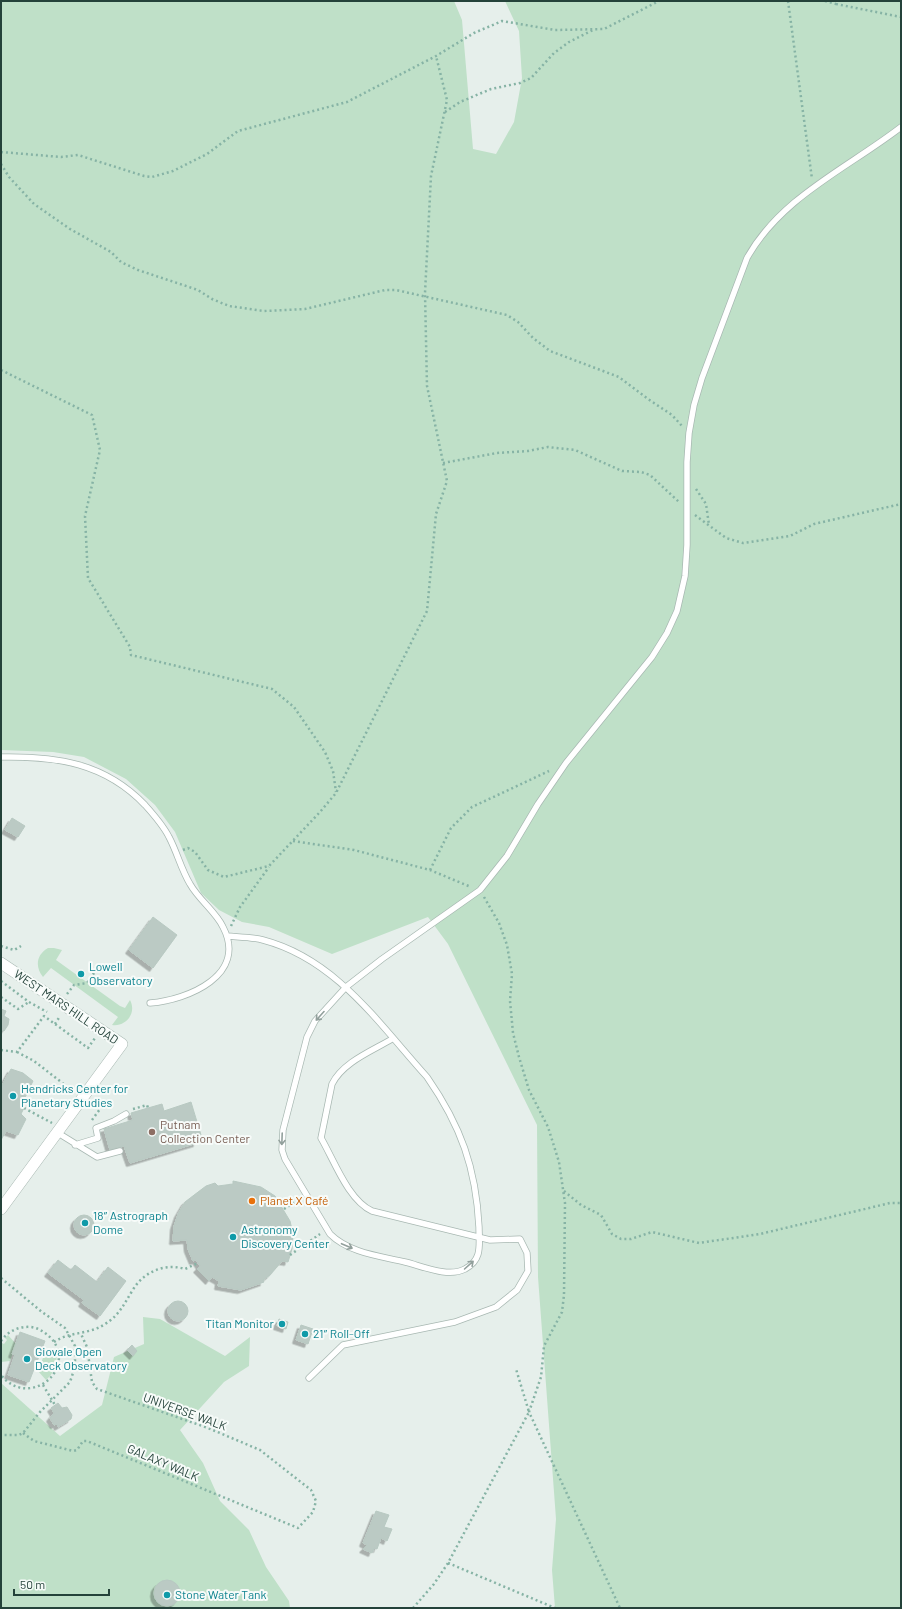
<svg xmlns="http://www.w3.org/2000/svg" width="902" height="1609" viewBox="0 0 902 1609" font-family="Barlow,sans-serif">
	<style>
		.green { fill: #bfe0c8 }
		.building { fill: #bbcac4; stroke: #b8c9c2; filter: url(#shadow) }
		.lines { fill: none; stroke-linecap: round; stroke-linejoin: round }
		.service-casing { stroke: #a8b8b2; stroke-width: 7 }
		.minor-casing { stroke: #a8b8b2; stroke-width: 12 }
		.path { stroke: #86b3a5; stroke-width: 2.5; stroke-dasharray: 2 3; stroke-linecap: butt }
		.service { stroke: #fff; stroke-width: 5.5 }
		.minor { stroke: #fff; stroke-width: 11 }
		.oneway { stroke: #92a09c }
		.culture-dot { fill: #0f9aa8; stroke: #f7fbf9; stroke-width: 1.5 }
		.education-dot { fill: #8d6e63; stroke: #f7fbf9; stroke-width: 1.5 }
		.food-dot { fill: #e8710a; stroke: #f7fbf9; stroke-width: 1.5 }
		.labels { text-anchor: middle; stroke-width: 4; stroke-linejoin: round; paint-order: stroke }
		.culture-label { font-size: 12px; fill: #0d838f; stroke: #f7fbf9; text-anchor: start }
		.street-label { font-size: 12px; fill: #24423a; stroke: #f7fbf9 }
		.education-label { font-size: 12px; fill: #785e54; stroke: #f7fbf9; text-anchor: start }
		.food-label { font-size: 12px; fill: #c56008; stroke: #f7fbf9; text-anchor: start }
	</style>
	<defs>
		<filter id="shadow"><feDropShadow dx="-3.5" dy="3.5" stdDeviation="0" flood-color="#0004"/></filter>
	</defs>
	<rect width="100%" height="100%" fill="#e6efeb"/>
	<path class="green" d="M1,1H454L462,20L473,149L496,154L514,122L522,78L519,31L505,1H901V1608H555L552,1570L556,1519L538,1277L537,1125L448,944L428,917L332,954L269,927L242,922L219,910L201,893L175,832L155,805L126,779L84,757L53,752L1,750Z
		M48,948H54L62,950L56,960L120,1006L125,1008L130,1000C137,1013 126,1027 112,1025L118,1017L51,968L43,977C35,967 36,955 48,948Z
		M143,1317L160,1319L225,1356L250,1337L249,1366L224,1382L180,1430L203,1463L220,1501L249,1530L266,1567L289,1601L290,1608H1V1383L60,1436L102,1405L114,1357L144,1344Z
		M8,1335L16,1344L10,1361L1,1362V1345L2,1343L4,1344L7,1340L5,1338Z
		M56,1353C58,1363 54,1373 46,1380L38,1371L44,1355Z"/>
	<path class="building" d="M12,818L25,826L18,837L5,830Z
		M153,917L177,935L153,968L129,950Z
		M1,1009L6,1011L4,1016L9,1019L8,1025L4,1031L1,1030Z
		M11,1069L23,1073L33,1081L21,1106L24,1108L21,1114L26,1119L18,1135L6,1131L1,1140V1087Z
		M191,1102L201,1135L195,1136L197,1143L130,1163L124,1146L110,1150L104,1129L133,1120L131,1113L148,1108L162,1104L164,1111Z
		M233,1181L261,1187L275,1196L290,1221L293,1234L292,1249L288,1262L282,1261L270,1275L263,1280L264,1282L241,1290L218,1286L219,1281L212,1277L209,1281L197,1269L200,1266L196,1260L193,1261L188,1249L187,1240L173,1241L174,1226L178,1214L185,1202L206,1186L215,1183L218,1186L233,1184Z
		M74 1225a10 10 0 1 1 20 0a10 10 0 1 1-20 0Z
		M58,1260L71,1270L75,1265L97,1282L108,1267L126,1281L100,1316L82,1303L84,1300L48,1273Z
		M168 1311a10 10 0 1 1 20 0a10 10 0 1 1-20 0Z
		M279,1319L288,1322L286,1329L277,1326Z
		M301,1325L313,1329L308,1344L296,1340Z
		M20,1332L45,1341L29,1382L8,1375L15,1355L12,1354Z
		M132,1345L137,1351L133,1356L127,1350Z
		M58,1403L62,1408L67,1407L72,1415L71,1419L58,1427L57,1424L54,1425L50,1418L54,1413L51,1408Z
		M376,1511L389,1515L384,1527L392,1529L387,1541L381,1538L377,1549L374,1548L372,1553L363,1549L367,1545L363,1543Z
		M154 1593a13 13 0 1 1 26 0a13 13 0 1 1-26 0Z"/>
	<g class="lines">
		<defs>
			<path id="service" d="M1,757C57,756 105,763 145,805C154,815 163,825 169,837C177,852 181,869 190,884C199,900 216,912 223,927C248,975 188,1000 150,1003
				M227,936C238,937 252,937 263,940C336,959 379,1024 427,1077C461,1126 476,1168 479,1227C479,1244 483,1260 465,1269C448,1278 422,1266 405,1262C380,1256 349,1253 330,1234L285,1159L282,1150L283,1130L307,1037L315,1021L346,987L382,959L480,890L507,856L538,804L566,763L652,657L667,633L677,611L685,576L687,545V462L689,433L694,405L702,378L747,258C781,197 848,168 901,127
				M58,1133L97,1157L120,1151
				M75,1145L98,1138L96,1128L114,1121L126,1114
				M309,1378L343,1345L455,1322L496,1307L517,1290L528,1271L527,1253L520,1239L490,1240L372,1211C348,1200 334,1160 321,1138L332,1084C343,1062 372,1051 392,1039"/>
			<path id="minor" d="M1,963L122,1044L1,1209"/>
		</defs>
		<use href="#service" class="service-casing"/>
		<use href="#minor" class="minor-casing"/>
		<path class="path" d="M788,1L812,179
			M825,1L836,4L838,1
			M836,4L901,17
			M445,112L460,102L491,89L520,83L531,78L554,53L569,42L593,30
			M1,152L61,157L78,155L144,176L152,177L173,171L207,154L238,131L347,102L436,56L474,33L502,21L555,30L604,29L659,1
			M1,164L9,177L34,204L70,229L111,252L121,262L138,270L198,290L212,299L229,306L264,311L305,309L385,290H396L507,315L518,322L533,338L550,351L619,377L648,399L672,415L682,426
			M1,370L92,415L100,450L85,516L88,578L130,647L131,655L272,689L294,707L325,752L333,771L336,792
			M443,463L497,453L528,451L548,447L575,450L622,471L641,472L650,475L679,502
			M696,489L706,504L709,525
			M695,515L726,538L743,543L790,536L814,524L901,504
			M293,841L354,850L430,870L471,887
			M183,850L188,848L195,852L208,870L224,877L269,866L320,812L336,793L427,611L436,514L447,481L427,386L425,293L431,176L447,100L436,56
			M430,870L451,828L472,807L549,771
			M484,897L499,923L507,945L512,974L510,1001L513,1033L519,1057L529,1090L548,1127L559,1162L565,1203L564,1295L562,1312L544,1346L541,1377L529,1412L620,1608
			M231,926L240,907L269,867
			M1,946L14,950L21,946
			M1,981L29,1002L47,1012
			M67,994L74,985L87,983L94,973
			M1,997L18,1009L29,1002
			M55,1024L60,1016
			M1,1050L17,1052L44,1016L88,1048L95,1038
			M17,1052L34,1061L74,1092
			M24,1108L52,1123
			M133,1109L147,1105L148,1108
			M92,1120L100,1109
			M564,1191L581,1205L601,1215L612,1234L621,1239H631L652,1232L699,1243L760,1234L890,1203H901
			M284,1209L300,1199
			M290,1255L320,1234
			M1,1278L42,1312L65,1328L75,1346V1367L70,1382L40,1412L23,1433L19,1435H1
			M1,1341C8,1331 19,1326 31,1327C39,1328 46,1333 52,1339C77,1371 28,1409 1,1375
			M54,1342C70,1331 89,1335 105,1324C120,1315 125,1302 134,1288C145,1271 166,1263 185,1269L198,1263
			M43,1385L55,1405
			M23,1433L34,1441L73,1451L77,1450L83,1441H87L298,1528L313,1512L316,1501L311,1490L260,1450L208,1428L97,1389L92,1382L87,1347L81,1334
			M448,1563L555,1608
			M413,1608L434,1584L448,1563L529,1412L516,1369"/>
		<use href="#service" class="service"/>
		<use href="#minor" class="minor"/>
	</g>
	<defs><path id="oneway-shaft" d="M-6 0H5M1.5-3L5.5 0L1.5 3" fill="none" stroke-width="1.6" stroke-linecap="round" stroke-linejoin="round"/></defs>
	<g class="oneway">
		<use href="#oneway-shaft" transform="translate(320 1016) rotate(132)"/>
		<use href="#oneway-shaft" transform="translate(282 1139) rotate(92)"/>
		<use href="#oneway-shaft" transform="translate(347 1246) rotate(23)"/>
		<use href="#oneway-shaft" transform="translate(469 1265) rotate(-42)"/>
	</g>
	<g class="culture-dot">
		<circle cx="81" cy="974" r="4"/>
		<circle cx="13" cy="1096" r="4"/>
		<circle cx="85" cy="1223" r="4"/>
		<circle cx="233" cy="1237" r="4"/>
		<circle cx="282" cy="1324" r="4"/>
		<circle cx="305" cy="1334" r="4"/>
		<circle cx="27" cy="1359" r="4"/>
		<circle cx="167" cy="1595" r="4"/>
	</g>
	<circle class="education-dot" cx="152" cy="1132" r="4"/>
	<circle class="food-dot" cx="252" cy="1201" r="4"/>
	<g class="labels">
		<g class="culture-label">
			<text x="89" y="971">Lowell<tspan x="89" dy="14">Observatory</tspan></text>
			<text x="21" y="1093">Hendricks Center for<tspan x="21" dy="14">Planetary Studies</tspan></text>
			<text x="93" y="1220">18″ Astrograph<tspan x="93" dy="14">Dome</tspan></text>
			<text x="241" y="1234">Astronomy<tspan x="241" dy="14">Discovery Center</tspan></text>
			<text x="274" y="1328" text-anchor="end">Titan Monitor</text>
			<text x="313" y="1338">21″ Roll-Off</text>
			<text x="35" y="1356">Giovale Open<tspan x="35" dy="14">Deck Observatory</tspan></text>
			<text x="175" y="1599">Stone Water Tank</text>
		</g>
		<g class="street-label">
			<text transform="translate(66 1007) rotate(34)" y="4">WEST MARS HILL ROAD</text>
			<text transform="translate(185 1412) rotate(20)" y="4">UNIVERSE WALK</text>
			<text transform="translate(163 1463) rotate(23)" y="4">GALAXY WALK</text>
		</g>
		<g class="education-label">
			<text x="160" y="1129">Putnam<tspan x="160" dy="14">Collection Center</tspan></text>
		</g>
		<g class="food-label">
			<text x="260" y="1205">Planet X Café</text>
		</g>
	</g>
	<rect width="902" height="1609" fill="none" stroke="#24423a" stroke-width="4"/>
	<path d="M14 1589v6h95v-6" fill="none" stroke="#24423a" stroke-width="2"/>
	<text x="20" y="1589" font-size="12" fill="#24423a" stroke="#f7fbf9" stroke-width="3" paint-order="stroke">50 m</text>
</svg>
